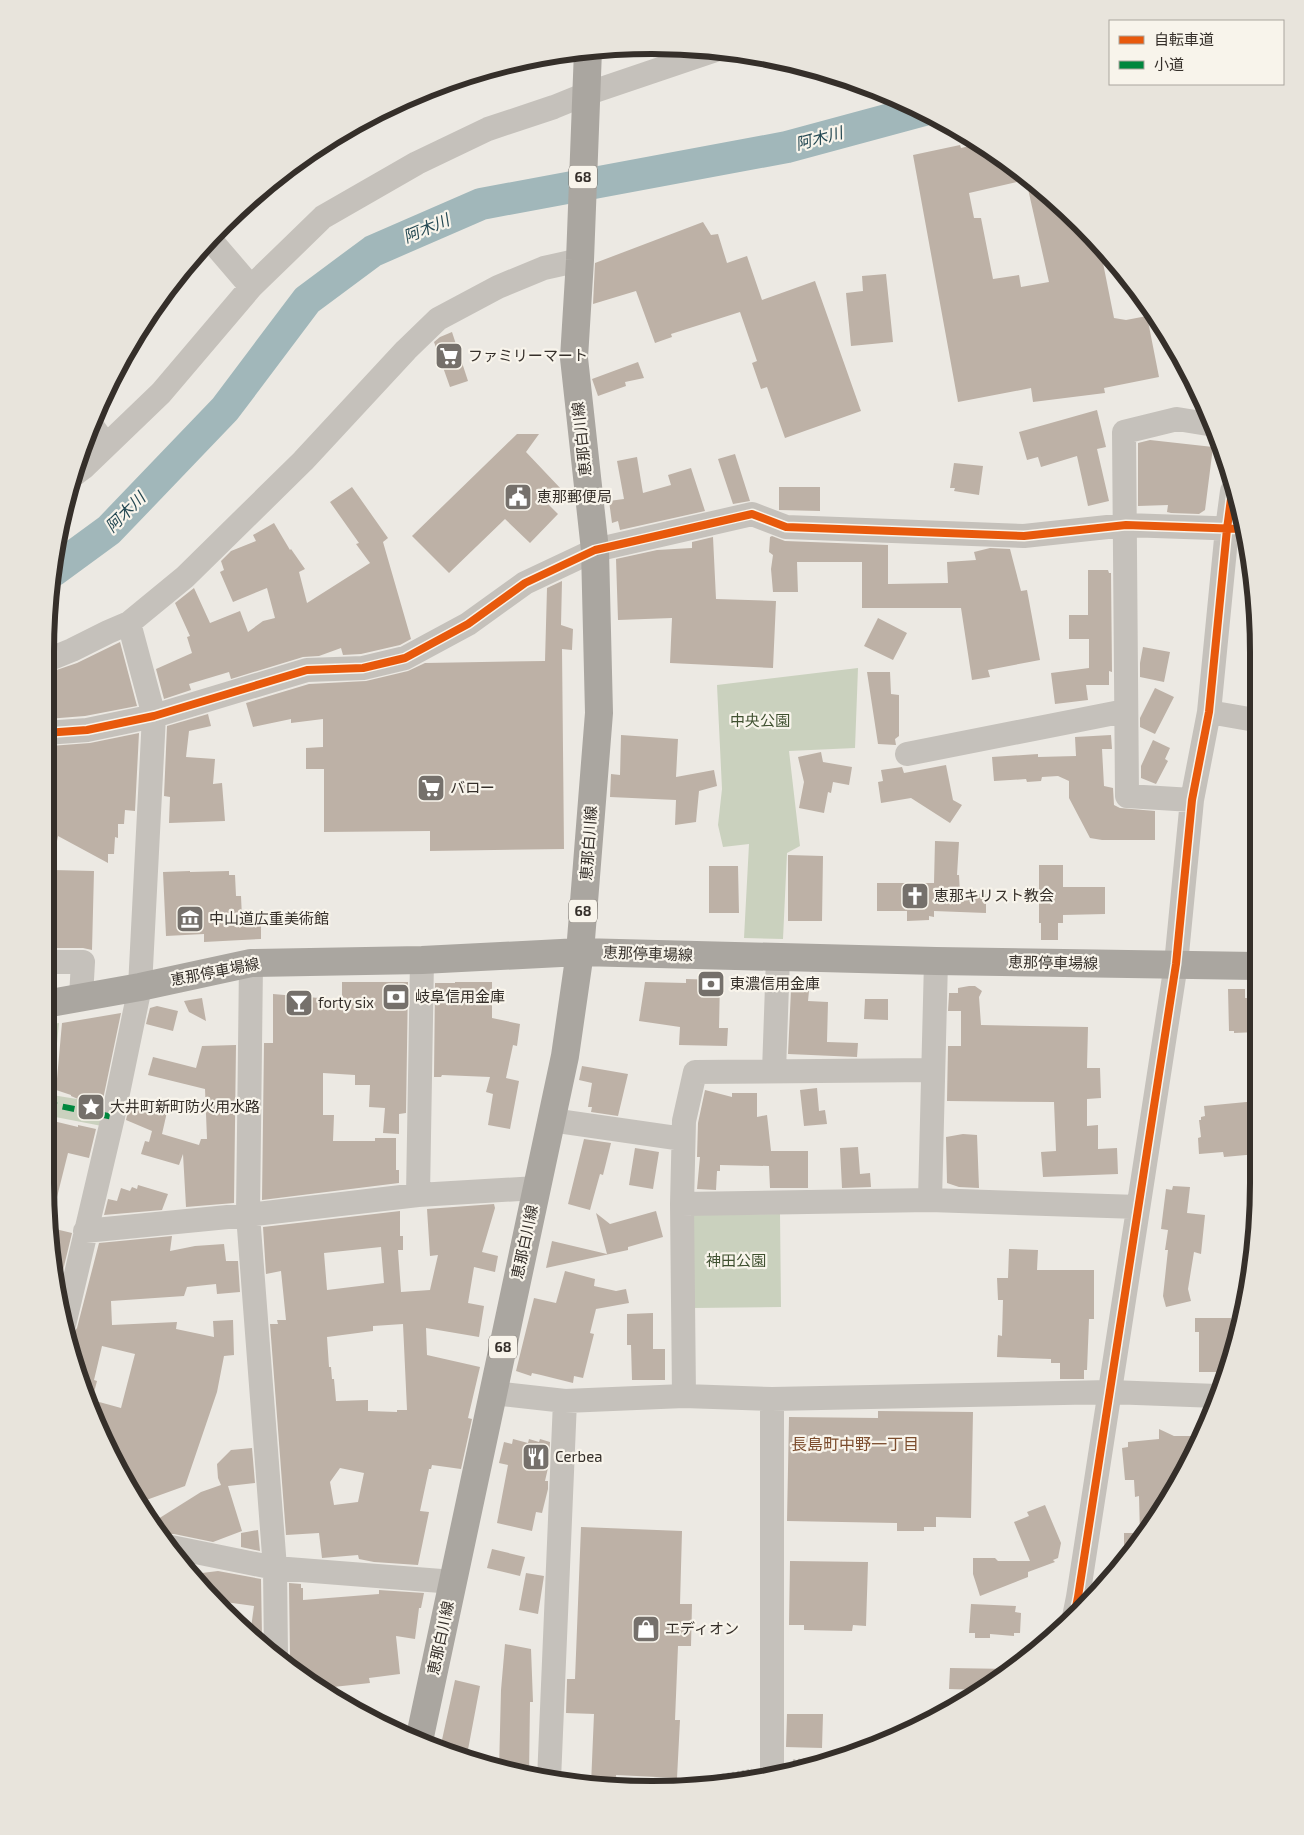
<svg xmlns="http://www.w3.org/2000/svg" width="1304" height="1835" viewBox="0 0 1304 1835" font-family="'Exo 2','Noto Sans JP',sans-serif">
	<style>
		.green { fill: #cad1be }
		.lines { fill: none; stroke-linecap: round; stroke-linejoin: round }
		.river { stroke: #a1b7ba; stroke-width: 32 }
		.building { fill: #bdb1a6; fill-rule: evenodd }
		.path { stroke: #bdbab4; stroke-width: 3; stroke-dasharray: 2.5 2.5; stroke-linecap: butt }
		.minor { stroke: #c5c1bb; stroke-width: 24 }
		.major { stroke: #aaa6a0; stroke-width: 28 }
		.quiet { stroke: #00873e; stroke-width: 6; stroke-dasharray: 12 6; stroke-linecap: butt }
		.cycleway-casing { stroke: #f8f4eb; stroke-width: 11 }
		.cycleway { stroke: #e8590c; stroke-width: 8 }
		.labels { text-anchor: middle; stroke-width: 4.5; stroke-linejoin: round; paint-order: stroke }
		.shield { fill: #f8f4eb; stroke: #706a64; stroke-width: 1 }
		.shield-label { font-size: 14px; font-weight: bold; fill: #352f2a }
		.poi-label { font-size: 15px; fill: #352f2a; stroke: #f8f4eb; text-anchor: start }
		.street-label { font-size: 15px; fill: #352f2a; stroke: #f8f4eb }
		.park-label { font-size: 15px; fill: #405131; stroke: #f8f4eb }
		.water-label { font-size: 16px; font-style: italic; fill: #244852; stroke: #f8f4eb }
		.neighbourhood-label { font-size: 16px; fill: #7b4c2d; stroke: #f8f4eb }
		.rim { fill: none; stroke: #352f2a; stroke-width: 6 }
	</style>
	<rect width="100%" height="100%" fill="#ece9e3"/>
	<path class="green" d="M858,668L855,748L789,751L800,846L787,853L783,939L744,938L749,844L723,847L718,825L722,789L717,685Z
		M59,1023L52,1095L108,1104L102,1126L45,1115V1025Z
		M780,1214L781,1307L692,1308L691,1215Z"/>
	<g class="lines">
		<path class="river" d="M53,571L109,530L225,409L307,300L373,251L481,204L787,147L924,110"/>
	</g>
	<path class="building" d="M979,144L1022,171L1099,243L1114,318L1126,320L1147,316L1159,377L1104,388L1105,393L1033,402L1031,388L958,402L913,155L960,145L961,148ZM1026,180L1049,282L1021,287L1019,275L993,279L981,218H974L969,193Z
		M703,222L711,235L718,234L727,263L747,256L762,300L815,281L861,411L785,438L767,387L761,389L752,363L757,361L740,312L671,334L672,337L655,343L636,291L593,304L595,263Z
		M886,274L893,342L851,346L846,293L863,291L862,276Z
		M452,332L468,381L450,387L434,342L440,337Z
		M638,362L644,378L625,382L626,386L598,396L592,379Z
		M1097,410L1106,447L1097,449L1109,501L1088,506L1077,456L1041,467L1038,457L1027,460L1019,432Z
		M517,434H539L526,452L562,490L549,505L558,514L530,543L505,519L449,573L412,536Z
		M1150,440L1213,447L1205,510L1199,514L1171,513L1167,512L1168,505L1138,506V443Z
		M735,454L750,501L733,504L718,459Z
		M637,457L643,493L671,485L668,475L691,468L705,511L620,530L618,521L612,523L609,501L624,499L617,461Z
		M954,463L983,466L979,495L954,491L955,488H950Z
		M352,487L388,538L383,542L411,639L400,645L361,654L343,655L341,648L319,656L303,657L231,679L229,672L189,684L191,690L164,699L156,669L192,653L187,637L190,636L175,603L194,588L210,623L240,611L248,632L263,621L275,618L267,588L233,602L220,572L224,570L221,561L231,551L256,541L253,535L274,523L290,550L291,549L305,569L299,572L307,603L370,563L356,544L359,543L330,502Z
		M779,487H820V511L779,510Z
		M772,536L785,541L888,545V584L948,583L947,562L976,560L974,552L990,548L1010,549L1021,591L1027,590L1040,660L988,670L990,677L972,680L961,608H862V562H797L798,592H773L771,569L773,555L769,552L770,537Z
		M713,537L716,599L776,601L773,668L670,663L672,618L618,620L616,559L657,550L692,548V542Z
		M1088,570H1108L1109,573H1111L1112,672L1109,671V685H1086L1088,700L1055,704L1051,673L1089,668V639H1069V615H1088Z
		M562,581L561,625L573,629L572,650L562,649L564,849L430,851V831L324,832V769H306V748L323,747V719L291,723V719L253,727L246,703L309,684L366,681L408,671L425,663L545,661L547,588Z
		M878,618L907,633L893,660L864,646Z
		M120,642L137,706L85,716L47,719L45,674L77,663Z
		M1143,647L1170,652L1164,682L1140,677V663Z
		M867,672H890L891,694L899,695V736L895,739L896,745L878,744Z
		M1155,688L1174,697L1155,734L1140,727V718Z
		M208,714L211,726L189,731L186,757L215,759L213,784L222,783L225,821L169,823L170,797L164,796L167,726Z
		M139,733L135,811L125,810L124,824H118V838L115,837L114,854H108V863L58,836L52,867L45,866V780L51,781V752L50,746L90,743Z
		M621,735L678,739L676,777L714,770L717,786L699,791L696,822L675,825L676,800L610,797L611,774L620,775Z
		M1111,735L1112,749H1102L1104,786L1113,788L1114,805L1120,808L1155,811V840H1102L1090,838L1069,798V781L1058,776L1042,777L1041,781L1027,782L1026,779L994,781L992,757L1038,754V757L1076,756L1075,737Z
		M1153,740L1170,748L1165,759L1168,761L1156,784L1141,778V766Z
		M821,752L823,762L852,767L849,785L833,782L831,793L828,792L824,813L799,808L804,782L798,757Z
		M946,765L953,800L962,805L950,823L911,798L881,803L878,782L883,781L881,770L902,767L904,773Z
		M935,841L959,842L957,875H959L960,894H986V913L934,911V917L929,916V920L907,921V911H877V883H934Z
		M788,855L823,856L822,921H788Z
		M1039,865H1063V887H1105V914L1063,915V923H1058V940H1041V923H1039Z
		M709,866H738L739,913H709Z
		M53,870L94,871L92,950L83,948H49Z
		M190,871V872L229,871V875H235L236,896H241L242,918L261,917V939L204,942V934L166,936L163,872Z
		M686,979L720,980L719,1028H728L727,1046L679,1045L680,1027L639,1021L645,982L686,983Z
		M342,982H408L406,1113L399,1114V1134L383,1133L385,1108L369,1107L370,1085H355V1075L323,1073V1115H334L333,1141H375V1138H396V1170H399V1183L262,1200L264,1043H273V994L342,1000Z
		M455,982H492V1018L520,1024L517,1046L513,1045L506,1078L519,1081L510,1129L488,1125L493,1094L486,1092L490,1077L442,1075L441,1077H434L435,983H455Z
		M969,986H975L982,991L979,997L981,1025L1088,1027L1087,1068H1100L1101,1098L1087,1099V1126L1098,1125V1149L1117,1148L1118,1174L1043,1177L1041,1152L1056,1151L1054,1102L947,1101L948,1046H961V1011H948L949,995V993H958V988Z
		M1228,989H1245V998H1256L1257,1032L1234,1033V1031H1229Z
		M791,990L809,991L808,1001L828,1002L827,1042L858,1043L857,1057L788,1054Z
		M202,998L206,1021L189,1012L184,1001Z
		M865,999H888V1020L864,1019Z
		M157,1006L178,1011L173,1031L146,1024L150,1008Z
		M121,1013L101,1109L71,1096V1095L56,1090L62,1023Z
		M236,1045L234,1203L186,1207L183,1154L179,1165L141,1154L145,1141L149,1142L152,1131L126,1120L130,1103L167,1112L162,1134L199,1145L201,1139H207L205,1089L148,1075L153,1057L196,1068L202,1046Z
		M582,1066L628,1074L618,1116L591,1112L592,1107H588L592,1083L579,1080Z
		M817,1088L819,1111L825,1110L827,1124L804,1126L800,1090Z
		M705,1090L732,1097V1093H757V1117L767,1115L771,1151H808V1188H770L769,1166L720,1165V1171H717L716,1190L697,1189L700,1157H697L698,1123Z
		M1257,1101V1154L1224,1157L1223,1152L1199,1154L1198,1138L1201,1137L1199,1120H1201V1117L1205,1116L1204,1106Z
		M45,1119L78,1127V1125L96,1129L89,1158L68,1153L51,1221L45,1183Z
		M963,1134L977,1135L979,1188L959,1187L947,1183L946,1137Z
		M584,1139L611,1143L603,1175L600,1174L590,1210L568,1204Z
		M858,1147L860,1174L870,1173L871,1187L842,1188L840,1148Z
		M635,1148L659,1152L653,1189L629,1185Z
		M138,1185L168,1194L162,1210L104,1215L108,1199L117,1201L121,1188L130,1191L132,1187L137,1189Z
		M1173,1186L1190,1187L1187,1213L1205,1215L1201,1254L1194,1252L1188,1289L1191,1301L1166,1307L1163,1296L1168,1250H1165L1168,1230L1161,1229L1166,1189L1172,1190Z
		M494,1204L495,1208L482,1252L498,1256L495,1272L474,1267L468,1303L484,1306L479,1337L426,1328L427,1355L480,1367L468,1418L472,1419L461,1469L432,1465L431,1469H429L420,1511L429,1512L418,1565L374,1562L359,1559L358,1555L322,1558L319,1533L286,1535L270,1324H278L277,1320H286L281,1271L266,1274L263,1227L400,1211V1236H403V1250H398L401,1292L430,1290L438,1255L430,1256L427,1209ZM381,1247L384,1283L327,1290L324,1253ZM403,1324L407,1410H397V1412L368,1411V1400L336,1401L334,1379H332L331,1367H329L327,1337L373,1331V1326ZM340,1468L364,1473L358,1502L334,1505L330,1482Z
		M656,1211L663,1237L628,1247V1250L546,1268L552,1241L607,1254L596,1213L610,1224Z
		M51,1228L72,1233L59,1287L58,1285Z
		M172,1236L170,1251L195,1246L224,1244L226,1261H238L240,1292L217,1294L216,1284L187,1287L184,1296L111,1301L112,1325L177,1322L176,1329L214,1337L213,1321L233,1320L234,1355L224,1356L217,1392L185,1486L138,1503L132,1492L114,1442L112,1454L91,1416L68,1348L71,1336L77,1328L99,1243ZM102,1346L135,1354L121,1408L92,1400L97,1381L94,1380Z
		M1009,1249L1038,1250L1037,1270H1094V1319H1089L1087,1370H1084V1379H1060V1363H1051V1359L997,1357L998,1335L1002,1336L1003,1300H998L997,1278H1008Z
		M565,1271L595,1279L594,1286L616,1291L626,1289L629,1303L596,1309L590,1333L594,1334L583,1378L574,1376L573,1383L541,1375L532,1373L531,1376L516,1371L534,1298L556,1303Z
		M653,1313V1349H665V1380H632L631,1345H627V1314Z
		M1195,1318H1231V1360L1226,1372H1199V1332H1195Z
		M878,1411L973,1412L971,1518L936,1517V1527H924V1531H897V1523L787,1521L789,1417L878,1418Z
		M1159,1429L1174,1436H1202L1196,1452L1133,1553L1124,1563V1533H1140L1139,1496L1135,1497L1134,1480H1125L1122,1448L1128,1447V1442L1159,1439Z
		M513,1439L528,1443L529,1439L539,1442L540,1439L550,1442L548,1468L545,1481H548V1489L542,1513L536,1512L532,1531L497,1523L508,1465L499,1463L504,1442L512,1444Z
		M252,1448L255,1483L228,1486L242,1531L213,1542L174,1534H167L162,1537L150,1524L201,1492L221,1485L218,1478L217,1464L231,1450Z
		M1045,1505L1061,1543L1058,1558L1053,1560L1055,1562L1028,1572V1577L980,1596L973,1574V1558H995L998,1561H1030L1014,1522L1029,1516L1027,1512Z
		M581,1527L682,1531L680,1604H692L691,1646H678L675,1720H680L677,1778L616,1775L617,1785H591L594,1714L566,1713L567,1679H575Z
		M258,1530L260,1551L241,1547V1533Z
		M492,1549L525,1557L520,1576L487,1568Z
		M790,1561L868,1562L866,1626L853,1625L852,1631L804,1630V1625H789Z
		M218,1571L261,1579L262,1637L250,1635L254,1606L218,1601L194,1574Z
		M526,1573L544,1576L538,1614L519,1610Z
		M289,1583L301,1584V1588H303V1600L379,1594V1590L424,1593L421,1608H419L415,1639L396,1636L400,1674L369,1678L370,1683L324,1688L288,1663L290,1656Z
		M971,1604L1016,1606L1015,1612L1021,1613L1020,1633H1014V1636L990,1634V1638H975V1633H969Z
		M505,1644L531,1649L533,1702H530L529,1776L499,1770L501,1690Z
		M950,1668L1011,1669L982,1690L949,1689Z
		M455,1680L480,1686L467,1755L463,1753L462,1757L440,1749Z
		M787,1714H823L822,1748L786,1747Z"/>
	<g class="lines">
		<path class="path" d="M793,1761L842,1755
			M668,1785L752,1770"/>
		<path class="minor" d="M209,238L251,287
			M90,423L106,445
			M75,474L83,468L161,393L251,287L323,217L417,163L488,129L554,107L586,94L716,50
			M45,661L72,650L108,632L129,623L185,577L303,461L406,350L438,319L498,287L544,268L580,260
			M1209,712L1255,720
			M45,733L87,730L154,716L307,670L363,668L405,658L468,624L525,583L595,550L752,514L786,527L1024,536L1126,525L1242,529
			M907,754L1125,711
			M1192,800L1127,796L1124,432L1177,419L1214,425
			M45,962H83L81,997
			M251,963L248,1215L275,1568L276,1656
			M774,1071L778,957
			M551,1120L683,1139
			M418,1195L422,960
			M930,1200L936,961
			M682,1204L930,1200L1138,1207
			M85,1231L248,1215L418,1195L537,1188
			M64,1325L113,1117L140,987L154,716L129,623
			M493,1393L565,1401L684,1396L772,1399L1110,1392L1217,1396
			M684,1396L682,1204L684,1121L695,1072L933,1070
			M171,1547L275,1568L454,1582
			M1074,1617L1078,1597L1176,964L1192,800L1209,712L1227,529L1232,491
			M772,1774V1399
			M549,1780L565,1401"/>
		<path class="major" d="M45,1004L140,987L251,963L422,960L580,952L936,961L1256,966
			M419,1741L565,1056L580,952L599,713L595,550L574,358L580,260L588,50"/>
		<path class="quiet" d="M45,1103L113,1117"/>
		<defs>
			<path id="cycleway" d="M45,733L87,730L154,716L307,670L363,668L405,658L468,624L525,583L595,550L752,514L786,527L1024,536L1126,525L1242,529
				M1074,1617L1078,1597L1176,964L1192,800L1209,712L1227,529L1232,491"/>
		</defs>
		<use href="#cycleway" class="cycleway-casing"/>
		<use href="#cycleway" class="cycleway"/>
	</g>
	<defs>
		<symbol id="supermarket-square" viewBox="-11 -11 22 22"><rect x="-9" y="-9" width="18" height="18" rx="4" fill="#75706b" stroke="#f8f4eb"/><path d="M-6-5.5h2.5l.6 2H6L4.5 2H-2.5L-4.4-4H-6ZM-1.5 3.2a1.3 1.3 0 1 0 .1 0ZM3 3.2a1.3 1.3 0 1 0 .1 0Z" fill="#fff"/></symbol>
		<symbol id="civic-square" viewBox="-11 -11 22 22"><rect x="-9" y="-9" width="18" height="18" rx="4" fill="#75706b" stroke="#f8f4eb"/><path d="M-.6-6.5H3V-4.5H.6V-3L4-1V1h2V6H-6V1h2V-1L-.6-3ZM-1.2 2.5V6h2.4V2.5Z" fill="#fff"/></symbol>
		<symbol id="church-square" viewBox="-11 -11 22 22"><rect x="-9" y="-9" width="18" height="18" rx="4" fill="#75706b" stroke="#f8f4eb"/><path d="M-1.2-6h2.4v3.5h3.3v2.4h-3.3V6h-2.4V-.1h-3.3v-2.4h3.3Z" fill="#fff"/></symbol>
		<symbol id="museum-square" viewBox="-11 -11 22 22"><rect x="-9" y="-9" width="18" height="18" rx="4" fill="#75706b" stroke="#f8f4eb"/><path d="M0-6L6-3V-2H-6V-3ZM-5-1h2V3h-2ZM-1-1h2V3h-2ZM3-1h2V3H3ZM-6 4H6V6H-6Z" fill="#fff"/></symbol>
		<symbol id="bank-square" viewBox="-11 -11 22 22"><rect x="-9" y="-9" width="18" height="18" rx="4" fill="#75706b" stroke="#f8f4eb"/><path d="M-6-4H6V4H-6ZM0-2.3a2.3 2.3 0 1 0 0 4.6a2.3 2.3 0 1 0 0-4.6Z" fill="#fff"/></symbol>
		<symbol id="bar-square" viewBox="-11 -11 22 22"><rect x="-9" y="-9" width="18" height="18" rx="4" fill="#75706b" stroke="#f8f4eb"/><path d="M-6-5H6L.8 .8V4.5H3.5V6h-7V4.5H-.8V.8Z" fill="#fff"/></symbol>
		<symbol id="sight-square" viewBox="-11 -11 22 22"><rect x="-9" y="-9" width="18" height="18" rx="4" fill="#75706b" stroke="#f8f4eb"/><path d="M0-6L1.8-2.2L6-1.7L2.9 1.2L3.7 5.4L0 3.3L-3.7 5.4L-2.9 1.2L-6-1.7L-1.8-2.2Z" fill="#fff"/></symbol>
		<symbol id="restaurant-square" viewBox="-11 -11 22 22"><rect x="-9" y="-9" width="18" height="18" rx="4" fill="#75706b" stroke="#f8f4eb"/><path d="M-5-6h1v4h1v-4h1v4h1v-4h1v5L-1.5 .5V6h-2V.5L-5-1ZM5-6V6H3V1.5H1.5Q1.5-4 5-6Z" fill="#fff"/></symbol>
		<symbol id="shop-square" viewBox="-11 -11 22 22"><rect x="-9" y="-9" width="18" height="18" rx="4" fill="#75706b" stroke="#f8f4eb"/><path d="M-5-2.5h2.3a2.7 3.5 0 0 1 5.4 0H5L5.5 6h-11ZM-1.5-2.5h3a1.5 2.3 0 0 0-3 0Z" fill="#fff"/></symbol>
	</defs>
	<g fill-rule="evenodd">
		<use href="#supermarket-square" x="433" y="340" width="32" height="32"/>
		<use href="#civic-square" x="502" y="481" width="32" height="32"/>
		<use href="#supermarket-square" x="415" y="772" width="32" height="32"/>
		<use href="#church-square" x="899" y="880" width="32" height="32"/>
		<use href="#museum-square" x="174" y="903" width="32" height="32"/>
		<use href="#bank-square" x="695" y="968" width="32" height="32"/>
		<use href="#bank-square" x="380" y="981" width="32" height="32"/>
		<use href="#bar-square" x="283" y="987" width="32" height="32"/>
		<use href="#sight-square" x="75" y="1091" width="32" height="32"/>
		<use href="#restaurant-square" x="520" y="1441" width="32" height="32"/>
		<use href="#shop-square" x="630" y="1613" width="32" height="32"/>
	</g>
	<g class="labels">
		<g class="shield">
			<rect x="569" y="165.5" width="28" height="23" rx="4"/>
			<rect x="569" y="899.5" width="28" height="23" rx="4"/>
			<rect x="489" y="1335.5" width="28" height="23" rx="4"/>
		</g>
		<g class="shield-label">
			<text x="583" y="182">68</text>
			<text x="583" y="916">68</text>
			<text x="503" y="1352">68</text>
		</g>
		<g class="poi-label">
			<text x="468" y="361">ファミリーマート</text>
			<text x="537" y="502">恵那郵便局</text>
			<text x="450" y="793">バロー</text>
			<text x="934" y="901">恵那キリスト教会</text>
			<text x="209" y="924">中山道広重美術館</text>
			<text x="730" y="989">東濃信用金庫</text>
			<text x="415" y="1002">岐阜信用金庫</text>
			<text x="318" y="1008">forty six</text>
			<text x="110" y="1112">大井町新町防火用水路</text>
			<text x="555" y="1462">Cerbea</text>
			<text x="665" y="1634">エディオン</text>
		</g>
		<g class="street-label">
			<text transform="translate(582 439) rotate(-96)" y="5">恵那白川線</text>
			<text transform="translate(589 843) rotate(-86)" y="5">恵那白川線</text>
			<text transform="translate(648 954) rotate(2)" y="5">恵那停車場線</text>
			<text transform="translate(1053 963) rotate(1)" y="5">恵那停車場線</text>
			<text transform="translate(215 972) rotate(-11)" y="5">恵那停車場線</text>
			<text transform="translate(525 1242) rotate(-78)" y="5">恵那白川線</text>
			<text transform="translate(441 1638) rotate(-78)" y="5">恵那白川線</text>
		</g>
		<g class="park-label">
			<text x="760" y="726">中央公園</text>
			<text x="736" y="1266">神田公園</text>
		</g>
		<g class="water-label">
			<text transform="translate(819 138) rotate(-15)" y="6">阿木川</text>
			<text transform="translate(426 228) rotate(-23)" y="6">阿木川</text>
			<text transform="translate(125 512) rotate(-45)" y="6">阿木川</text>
		</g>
		<g class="neighbourhood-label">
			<text x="855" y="1450">長島町中野一丁目</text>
		</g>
	</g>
	<path d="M0 0H1304V1835H0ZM652 54H652A598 598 0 0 1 1250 652V1183A598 598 0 0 1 652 1781H652A598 598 0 0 1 54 1183V652A598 598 0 0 1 652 54Z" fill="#e8e4dc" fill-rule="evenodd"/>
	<path class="rim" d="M652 54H652A598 598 0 0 1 1250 652V1183A598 598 0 0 1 652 1781H652A598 598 0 0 1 54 1183V652A598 598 0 0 1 652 54Z"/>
	<rect x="1109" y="20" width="175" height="65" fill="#f8f4eb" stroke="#aaa59e"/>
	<rect x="1119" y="36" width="25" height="8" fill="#e8590c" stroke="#aaa59e"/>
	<text x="1154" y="45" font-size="15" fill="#352f2a">自転車道</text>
	<rect x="1119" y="61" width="25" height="8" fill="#00873e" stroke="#aaa59e"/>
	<text x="1154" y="70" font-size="15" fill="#352f2a">小道</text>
</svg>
